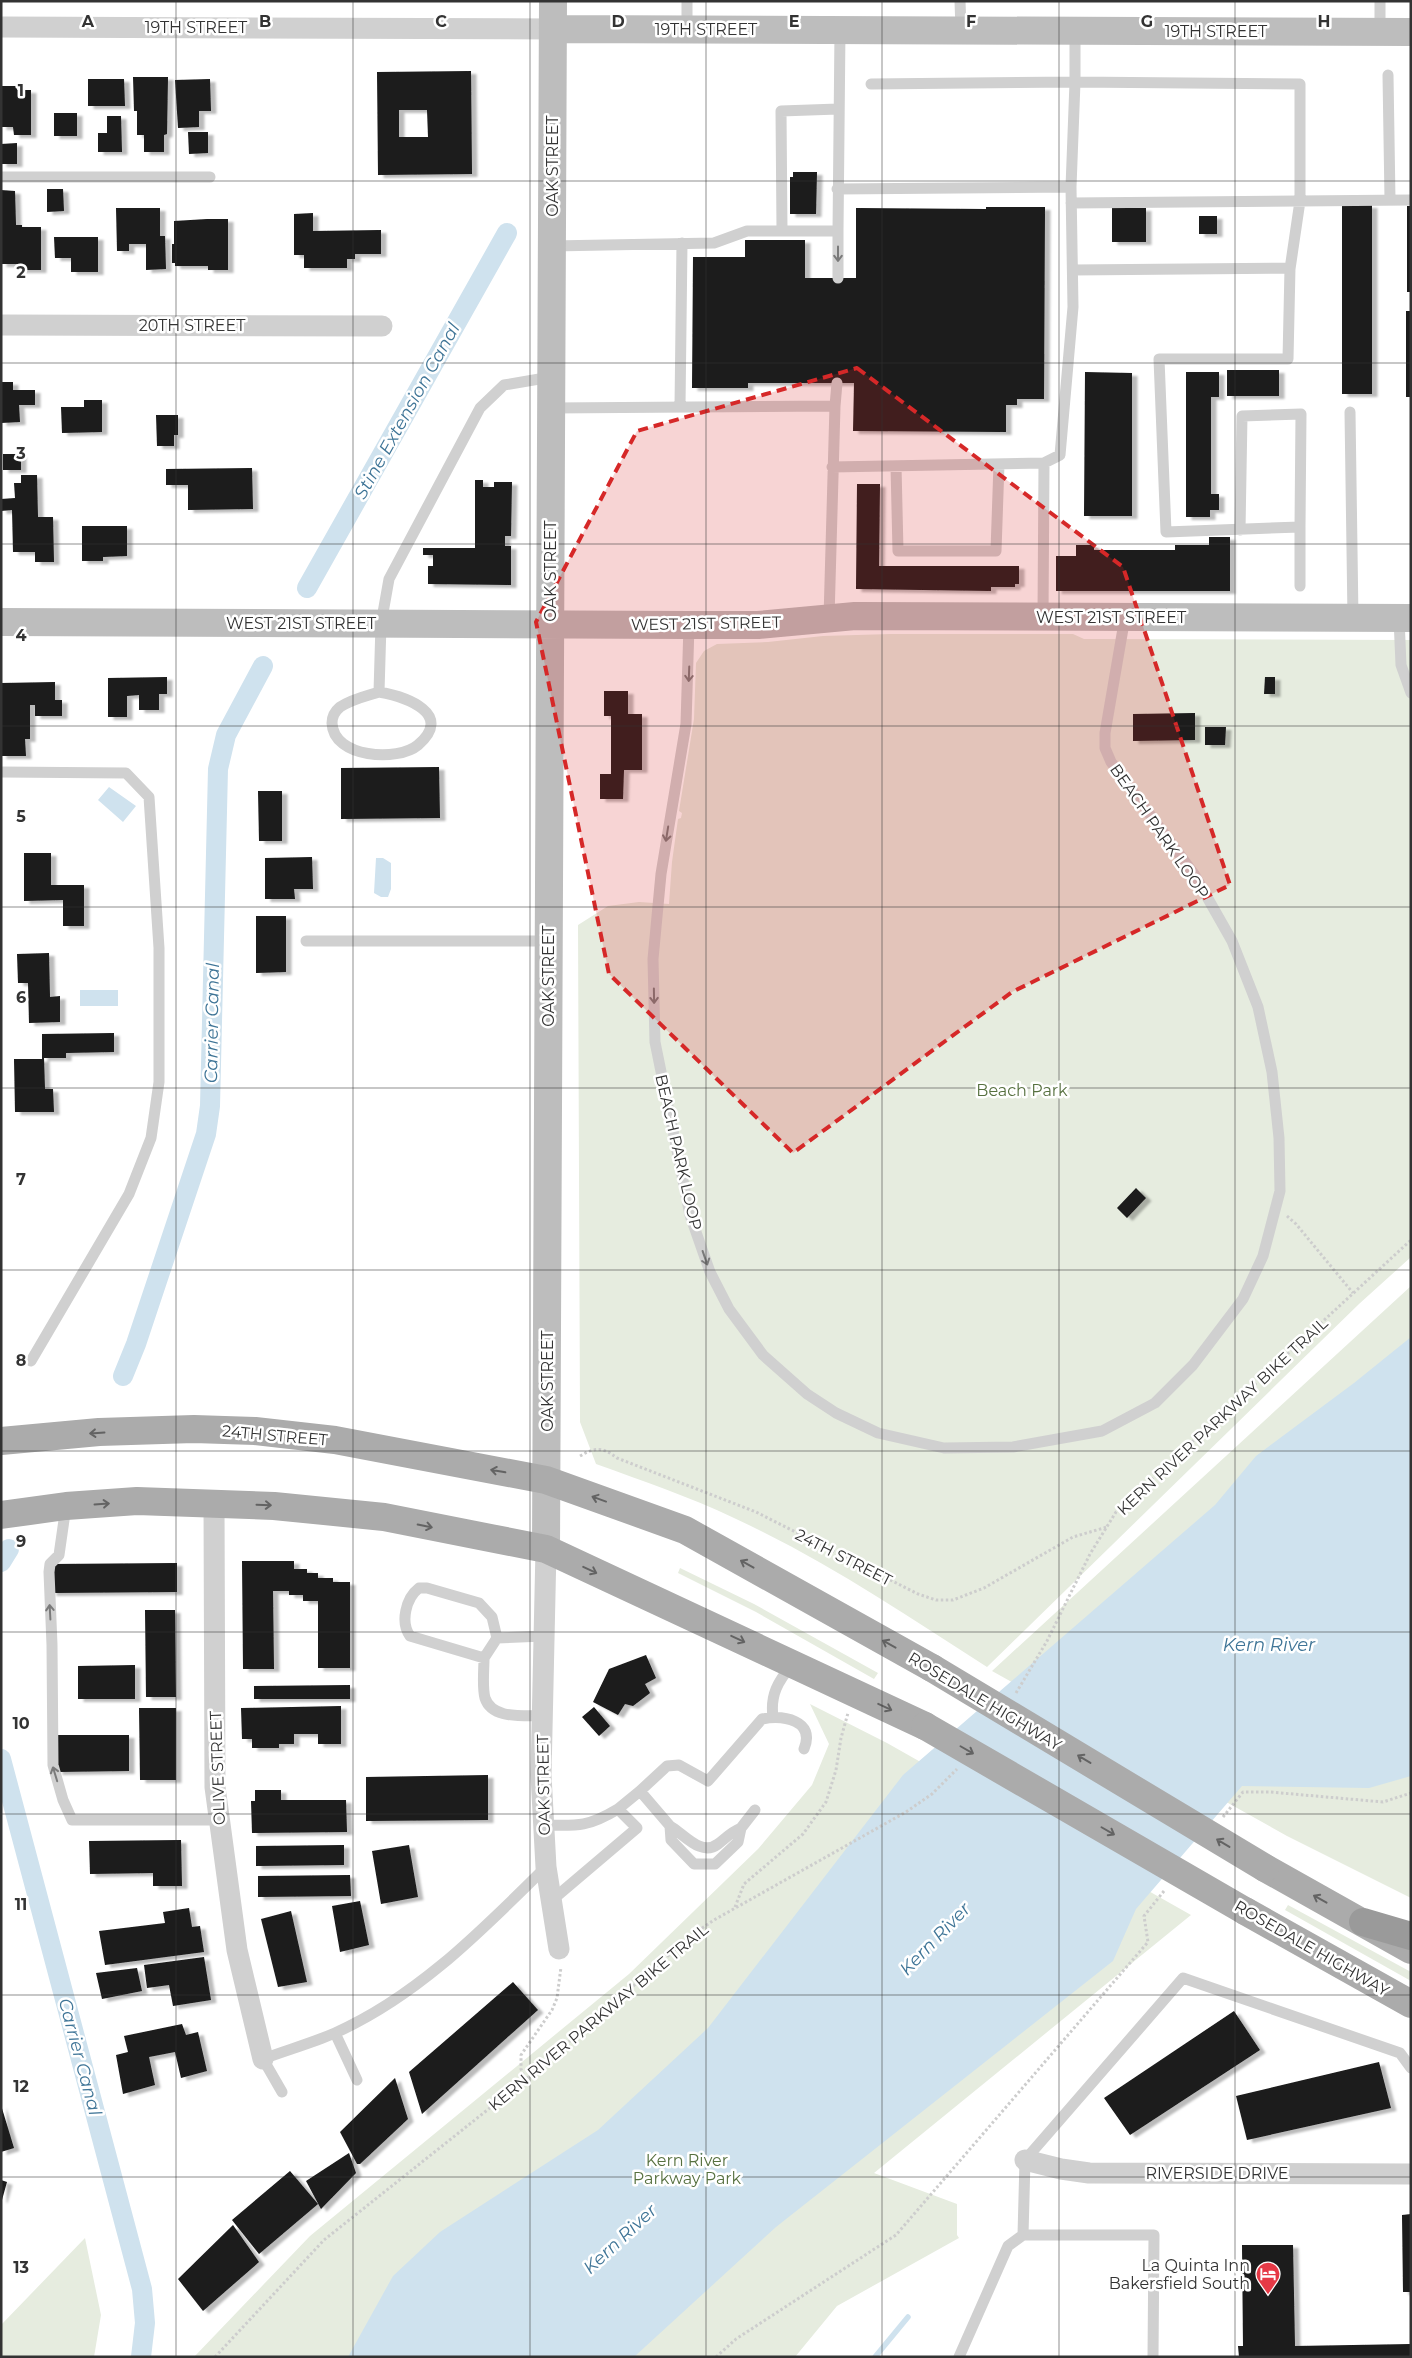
<svg xmlns="http://www.w3.org/2000/svg" width="1412" height="2358" viewBox="0 0 1412 2358" font-family="Montserrat,sans-serif">
	<style>
		.green { fill: #e6ecdf }
		.water { fill: #cfe2ee }
		.lines { fill: none; stroke-linecap: round; stroke-linejoin: round }
		.stream { stroke: #cfe2ee; stroke-width: 5.5 }
		.canal { stroke: #cfe2ee; stroke-width: 20 }
		.building { fill: #1a1a1a; fill-rule: evenodd; filter: url(#shadow) }
		.path { stroke: #cdcdcd; stroke-width: 3; stroke-dasharray: 2.5 2.5; stroke-linecap: butt }
		.lane { stroke: #d0d0d0; stroke-width: 11 }
		.street { stroke: #d0d0d0; stroke-width: 21 }
		.secondary { stroke: #bdbdbd; stroke-width: 28 }
		.primary { stroke: #ababab; stroke-width: 28 }
		.highway { stroke: #9a9a9a; stroke-width: 28 }
		.primary-bridge { stroke: #ababab; stroke-width: 28 }
		.oneway { stroke: #7a7a7a }
		.oneway2 { stroke: #636363 }
		.marked { fill: #d62828; fill-opacity: 0.2; stroke: #d62828; stroke-width: 4; stroke-dasharray: 10 6; stroke-linejoin: round }
		.grid { fill: none; stroke: #333; stroke-width: 1; stroke-opacity: 0.55 }
		.labels { text-anchor: middle; stroke-width: 5; stroke-linejoin: round; paint-order: stroke }
		.street-label { font-size: 16px; fill: #333; stroke: #fff }
		.park-label { font-size: 16px; fill: #56703f; stroke: #fff }
		.poi-label { font-size: 16px; fill: #333; stroke: #fff; text-anchor: end }
		.water-label { font-size: 18px; font-style: italic; fill: #3f7597; stroke: #fff }
		.grid-label { font-size: 16px; text-anchor: middle; font-weight: bold; fill: #333; stroke: #fff; stroke-width: 5; stroke-linejoin: round; paint-order: stroke }
	</style>
	<defs>
		<filter id="shadow"><feDropShadow dx="5.5" dy="3" stdDeviation="1" flood-color="#0004"/></filter>
	</defs>
	<rect width="100%" height="100%" fill="#fff"/>
	<path class="green" d="M891,634H1073L1084,639L1411,640V1257L1359,1304L987,1667C905,1614 823,1559 734,1518C690,1497 643,1481 596,1464L580,1422L578,925L608,906L639,902L669,904L672,862L678,819L681,818L682,813L679,811L694,719L696,663L704,651L717,644L768,642L823,636Z
		M1411,1286V1898L1287,1836L992,1671Z
		M680,1568L754,1604L878,1673L874,1679L756,1612L678,1573Z
		M810,1704L887,1743L1191,1915L874,2173L957,2204V2235L959,2238L837,2306L795,2357H194L310,2236L629,1974L758,1849L812,1785L829,1744Z
		M1288,1905L1411,1972V1981L1285,1910Z
		M85,2238L101,2315L94,2357H1V2325Z"/>
	<path class="water" d="M109,787L136,806L123,822L98,800Z
		M376,858H383L391,863V889L388,897H381L374,893Z
		M80,990H118V1006H80Z
		M1411,1337V1776L1369,1788L1242,1786L1136,1909L1113,1961L776,2227L634,2357H348L393,2276L440,2232L598,2130L708,2028L903,1775L1215,1505L1256,1456L1354,1383Z"/>
	<g class="lines">
		<path class="stream" d="M875,2357L908,2317"/>
		<path class="canal" d="M307,588L507,233
			M123,1376L136,1344L206,1134L210,1106L218,769L226,735L263,666
			M1,1562L9,1549
			M1,1759L142,2289L145,2323L141,2357"/>
	</g>
	<path class="building" d="M471,71L472,174L378,175L377,72ZM399,110H427L428,137H399Z
		M133,77H168L167,134L164,135V152H144V135H137V111H134Z
		M88,79H124L125,106H88Z
		M210,79L211,111H199V127L178,128L175,80Z
		M1,86H17V90H31V135H14L13,127H1Z
		M54,113H77V136H54Z
		M107,116H121L122,152H98V133H107Z
		M188,132H208V153L189,154Z
		M17,143V164H1V144Z
		M793,172H817L816,214H790V177H793Z
		M47,189H63L64,211L47,212Z
		M1,190L15,191L16,225H22V227H41V270H19V264H1Z
		M1342,205H1372V394H1342Z
		M1407,206H1411V292H1407Z
		M986,207H1045L1044,399H1017V405H1006V432L853,431L854,383H748V388H692L693,257H745V240H805V278H856V208L986,209Z
		M116,208H160V236H165L166,269L146,270V244H129V251H117Z
		M1112,208H1146V242H1112Z
		M313,213V231L381,230V254H355V259H347V268H304V255H294V214Z
		M1199,216H1217V234H1199Z
		M207,219H228V270H208V266H175V263H172V244H174V221Z
		M54,237H98V272H71V258H55Z
		M1406,311H1411V397H1406Z
		M1227,370H1279V396H1227Z
		M1085,372L1132,373V516H1084Z
		M1186,372H1219V397H1211V494H1219V510H1210V517H1186Z
		M1,382H13V390H35V405H19L20,422L1,423Z
		M84,400H102V432L62,433L61,407H84Z
		M156,415H178V435H174V446H157Z
		M3,454H21V470H3Z
		M252,468L253,509L188,510V485H166V469Z
		M21,475H37L38,517H53L54,562H35V552H13L12,510L1,511V499L15,498L14,483H21Z
		M475,480H483V487H494V482H512L511,536H505V546H511V585L428,584V566H433V555H423V548H475Z
		M857,484H880L879,566H1019V584H1015V587H991V591L856,589Z
		M82,526H127V556L103,557V561H82Z
		M1209,537H1230V591H1056V556H1076V545H1094V550H1175V545H1209Z
		M167,677V694H159V710H139V695L127,696V717H108V678Z
		M1265,677H1275V694H1264Z
		M55,682V700H62V716H35V705H30V739H25L26,756H1V683Z
		M604,691H628V714H642V770H624L623,799H600V774H611V716H604Z
		M1195,713V740L1133,741V714Z
		M1205,727H1226L1225,745H1205Z
		M439,767L440,818L341,819V768Z
		M258,791H282V841H259Z
		M24,853H51V885H84V926H63V900L24,901Z
		M312,857L313,889H294L295,899H265V858Z
		M256,916H286V972L256,973Z
		M49,953L50,997L60,996V1022L29,1023L28,983H18L17,954Z
		M114,1033V1052L66,1053V1058H44L45,1089H53L54,1112H15L14,1059H42V1034Z
		M1136,1188L1146,1198L1127,1218L1117,1208Z
		M242,1561H294V1569H307V1573H318V1578H333V1582H350V1668H318V1601H303V1595H289V1591H273L274,1669H243Z
		M177,1563V1592L51,1593V1564Z
		M145,1610H175L176,1697H146Z
		M646,1655L656,1678L645,1684L650,1693L633,1706L625,1704L618,1715L593,1702L609,1669Z
		M135,1665V1699H78V1666Z
		M350,1685V1699H254V1686Z
		M341,1706V1744H318V1734H294V1744H279V1748H252V1739H242L241,1708Z
		M594,1707L610,1726L599,1736L582,1717Z
		M139,1708H176V1780H140Z
		M57,1735H129V1771L57,1772Z
		M488,1775V1820L366,1821V1777Z
		M255,1790H281V1800H346L347,1832L252,1833L251,1801H255Z
		M181,1840L182,1886H153V1873L90,1874L89,1841Z
		M344,1845V1865L256,1866V1846Z
		M409,1845L418,1897L381,1904L372,1851Z
		M350,1875L351,1896L258,1897V1876Z
		M360,1901L369,1945L340,1952L332,1906Z
		M189,1908L192,1927L200,1926L204,1952L105,1965L99,1931L165,1923L163,1912Z
		M291,1911L307,1982L278,1987L261,1919Z
		M204,1957L211,2000L173,2006L169,1985L147,1988L144,1965Z
		M137,1968L142,1991L102,1999L96,1973Z
		M513,1982L538,2010L422,2114L409,2072Z
		M1234,2011L1260,2050L1130,2135L1104,2098Z
		M182,2024L186,2035L198,2032L207,2071L181,2078L175,2052L149,2057L155,2085L123,2094L116,2055L128,2052L124,2036Z
		M1379,2062L1391,2108L1247,2140L1236,2096Z
		M395,2078L408,2119L360,2164H357L340,2132Z
		M1,2105L14,2148L1,2152Z
		M349,2153L356,2173L321,2209L306,2181Z
		M290,2171L318,2204L259,2254L232,2220Z
		M1,2180L7,2182L2,2200H1Z
		M1411,2214V2292H1403L1402,2215Z
		M233,2225L259,2262L203,2311L178,2279Z
		M1242,2245H1293L1295,2346L1411,2344V2357H1239L1238,2346H1243Z"/>
	<g class="lines">
		<path class="path" d="M1287,1216L1296,1224L1353,1293
			M580,1456C595,1447 603,1447 617,1458L756,1512L918,1594L936,1600H953L984,1588L1073,1537L1107,1527
			M1016,1693L1047,1641L1090,1554L1116,1512L1411,1240
			M1223,1817L1243,1792H1270L1383,1802L1411,1793
			M735,1907L744,1884L803,1834L826,1802L836,1770L841,1738L848,1713
			M525,2080L521,2069V2055L552,2010L557,1998L561,1967
			M215,2357L324,2240L525,2080L692,1935L714,1920L906,1812L932,1794L957,1769
			M716,2357L736,2339L896,2235L1148,1942L1144,1916L1164,1891"/>
		<path class="lane" d="M687,1V29
			M960,1L961,30
			M1380,1V31
			M1075,30V82L1300,84V201L1290,269
			M1388,75L1390,200
			M1,177H210
			M837,189L1071,187
			M1071,203L1411,200
			M782,230L781,111L838,109
			M838,231V278
			M552,246L714,243L747,231H838L840,30
			M1073,270L1290,268L1288,359H1159L1166,532L1300,527V586
			M835,406L837,383
			M680,407L682,243
			M551,408L835,406L829,618
			M1350,412L1353,618
			M896,466L898,551H996L999,464
			M832,467L1044,463L1060,455L1073,307L1071,187L1075,82L871,84
			M1240,530L1242,416L1301,414L1300,527
			M1043,617L1044,463
			M1399,618L1401,665L1411,693
			M689,625L686,724L661,874L653,959L655,1042L690,1215L710,1272L729,1309L763,1355L807,1394L836,1413L878,1433L944,1448L1013,1447L1102,1431L1155,1403L1193,1365L1243,1299L1263,1256L1280,1191L1279,1138L1272,1072L1258,1007L1232,941L1194,874L1111,762L1105,748V733L1125,617
			M379,692L381,624L389,579L480,408L504,385L551,377
			M379,692C407,697 454,714 418,745C398,762 333,758 332,723C332,717 334,712 340,707C352,699 366,696 379,692Z
			M1,772L126,773L149,797L159,948V1082L151,1138L129,1194L31,1361
			M306,941H548
			M66,1506L59,1555L50,1564L49,1572L52,1645L53,1765L63,1800L72,1820H218
			M419,1588H427L479,1603L492,1617L497,1638L484,1658L410,1636C400,1622 406,1598 419,1588Z
			M497,1638L544,1636
			M484,1658C484,1670 482,1687 485,1698C492,1720 525,1715 542,1716
			M773,1717C770,1695 778,1681 792,1665
			M640,1791L667,1766L679,1765L708,1781L762,1719C783,1715 816,1720 804,1749
			M618,1809L640,1791L670,1826L671,1840L694,1864H715L738,1842L741,1828C731,1832 726,1838 718,1844C701,1857 684,1834 670,1826
			M544,1825C578,1826 588,1827 618,1809L637,1828L551,1901
			M741,1828L755,1810
			M335,2033L357,2080
			M282,2092L263,2059C287,2050 312,2043 335,2033C418,1996 482,1930 546,1867
			M1023,2235H1154L1153,2357
			M959,2357L1008,2246L1023,2235L1025,2160L1183,1978L1400,2053L1411,2068"/>
		<path class="street" d="M1,27L553,29
			M1,325L382,326
			M214,1503L215,1787L237,1950L263,2059
			M546,1549L541,1775L546,1867L559,1949
			M1025,2160L1061,2169L1089,2173L1411,2174"/>
		<path class="secondary" d="M553,29L1411,32
			M1,622L689,625H758L855,616L1411,618
			M546,1549L553,1"/>
		<path class="primary" d="M1,1441L99,1432L194,1429L255,1431L335,1440L546,1480L685,1530L932,1668
			M1,1515L66,1506L137,1501L274,1506L384,1517L546,1549L925,1726
			M1265,1868L1411,1950
			M1245,1911L1411,2004"/>
		<path class="highway" d="M1363,1922L1411,1936"/>
		<path class="primary-bridge" d="M932,1668L1265,1868
			M925,1726L1245,1911"/>
	</g>
	<defs><path id="oneway-shaft" d="M-6 0H5M1.5-3L5.5 0L1.5 3" fill="none" stroke-width="1.6" stroke-linecap="round" stroke-linejoin="round" transform="scale(1.25)"/></defs>
	<g class="oneway">
		<use href="#oneway-shaft" transform="translate(838 254) rotate(90)"/>
		<use href="#oneway-shaft" transform="translate(689 674) rotate(92)"/>
		<use href="#oneway-shaft" transform="translate(667 834) rotate(99)"/>
		<use href="#oneway-shaft" transform="translate(654 996) rotate(89)"/>
		<use href="#oneway-shaft" transform="translate(705 1258) rotate(71)"/>
		<use href="#oneway-shaft" transform="translate(50 1612) rotate(-93)"/>
		<use href="#oneway-shaft" transform="translate(55 1774) rotate(-107)"/>
	</g>
	<g class="oneway2">
		<use href="#oneway-shaft" transform="translate(97 1433) rotate(176)"/>
		<use href="#oneway-shaft" transform="translate(498 1471) rotate(-170)"/>
		<use href="#oneway-shaft" transform="translate(599 1499) rotate(-160)"/>
		<use href="#oneway-shaft" transform="translate(102 1504) rotate(-4)"/>
		<use href="#oneway-shaft" transform="translate(264 1505) rotate(2)"/>
		<use href="#oneway-shaft" transform="translate(425 1526) rotate(11)"/>
		<use href="#oneway-shaft" transform="translate(747 1564) rotate(-151)"/>
		<use href="#oneway-shaft" transform="translate(590 1570) rotate(25)"/>
		<use href="#oneway-shaft" transform="translate(738 1639) rotate(25)"/>
		<use href="#oneway-shaft" transform="translate(889 1644) rotate(-151)"/>
		<use href="#oneway-shaft" transform="translate(885 1707) rotate(25)"/>
		<use href="#oneway-shaft" transform="translate(967 1750) rotate(30)"/>
		<use href="#oneway-shaft" transform="translate(1084 1759) rotate(-149)"/>
		<use href="#oneway-shaft" transform="translate(1108 1831) rotate(30)"/>
		<use href="#oneway-shaft" transform="translate(1223 1843) rotate(-149)"/>
		<use href="#oneway-shaft" transform="translate(1320 1899) rotate(-151)"/>
	</g>
	<path class="marked" d="M857,368L1123,567L1230,885L1012,992L793,1153L609,974L536,622L637,431Z"/>
	<path class="grid" d="M176,1V2357M353,1V2357M530,1V2357M706,1V2357M882,1V2357M1059,1V2357M1235,1V2357M1,181H1411M1,363H1411M1,544H1411M1,726H1411M1,907H1411M1,1088H1411M1,1270H1411M1,1451H1411M1,1632H1411M1,1814H1411M1,1995H1411M1,2177H1411"/>
	<defs>
		<symbol id="hotel-pin" viewBox="-11 -11 22 30"><path d="M0 17L-7.5 6A9.5 9.5 0 1 1 7.5 6Z" fill="#e63946" stroke="#fff"/><path d="M-6-4.5h1.5V1H6V5H4.5V3h-9V5H-6ZM-4 0a1.8 1.8 0 1 1 3.6 0ZM.5 0V-2.5h3Q6-2.5 6 0Z" fill="#fff"/></symbol>
	</defs>
	<g fill-rule="evenodd">
		<use href="#hotel-pin" x="1254" y="2260" width="28" height="38"/>
	</g>
	<g class="labels">
		<g class="street-label">
			<text x="196" y="33">19TH STREET</text>
			<text x="706" y="35">19TH STREET</text>
			<text x="1216" y="37">19TH STREET</text>
			<text transform="translate(552 166) rotate(-90)" y="6">OAK STREET</text>
			<text x="192" y="331">20TH STREET</text>
			<text transform="translate(550 571) rotate(-90)" y="6">OAK STREET</text>
			<text x="1111" y="623">WEST 21ST STREET</text>
			<text x="301" y="629">WEST 21ST STREET</text>
			<text transform="translate(706 623) rotate(-1)" y="6">WEST 21ST STREET</text>
			<text transform="translate(1160 831) rotate(55)" y="6">BEACH PARK LOOP</text>
			<text transform="translate(548 976) rotate(-90)" y="6">OAK STREET</text>
			<text transform="translate(679 1152) rotate(77)" y="6">BEACH PARK LOOP</text>
			<text transform="translate(547 1381) rotate(-90)" y="6">OAK STREET</text>
			<text transform="translate(1222 1416) rotate(-43)" y="6">KERN RIVER PARKWAY BIKE TRAIL</text>
			<text transform="translate(275 1435) rotate(5)" y="6">24TH STREET</text>
			<text transform="translate(844 1557) rotate(27)" y="6">24TH STREET</text>
			<text transform="translate(985 1701) rotate(31)" y="6">ROSEDALE HIGHWAY</text>
			<text transform="translate(217 1768) rotate(-92)" y="6">OLIVE STREET</text>
			<text transform="translate(543 1785) rotate(-91)" y="6">OAK STREET</text>
			<text transform="translate(1312 1948) rotate(30)" y="6">ROSEDALE HIGHWAY</text>
			<text transform="translate(598 2017) rotate(-40)" y="6">KERN RIVER PARKWAY BIKE TRAIL</text>
			<text x="1217" y="2179">RIVERSIDE DRIVE</text>
		</g>
		<g class="park-label">
			<text x="1022" y="1096">Beach Park</text>
			<text x="687" y="2166">Kern River<tspan x="687" dy="18">Parkway Park</tspan></text>
		</g>
		<g class="poi-label">
			<text x="1250" y="2271">La Quinta Inn<tspan x="1250" dy="18">Bakersfield South</tspan></text>
		</g>
		<g class="water-label">
			<text transform="translate(407 411) rotate(-61)" y="6">Stine Extension Canal</text>
			<text transform="translate(212 1023) rotate(-89)" y="6">Carrier Canal</text>
			<text x="1269" y="1651">Kern River</text>
			<text transform="translate(935 1939) rotate(-46)" y="6">Kern River</text>
			<text transform="translate(80 2057) rotate(75)" y="6">Carrier Canal</text>
			<text transform="translate(620 2239) rotate(-43)" y="6">Kern River</text>
		</g>
	</g>
	<g class="grid-label">
		<text x="88" y="27">A</text>
		<text x="265" y="27">B</text>
		<text x="441" y="27">C</text>
		<text x="618" y="27">D</text>
		<text x="794" y="27">E</text>
		<text x="971" y="27">F</text>
		<text x="1147" y="27">G</text>
		<text x="1324" y="27">H</text>
		<text x="21" y="96">1</text>
		<text x="21" y="278">2</text>
		<text x="21" y="459">3</text>
		<text x="21" y="641">4</text>
		<text x="21" y="822">5</text>
		<text x="21" y="1003">6</text>
		<text x="21" y="1185">7</text>
		<text x="21" y="1366">8</text>
		<text x="21" y="1547">9</text>
		<text x="21" y="1729">10</text>
		<text x="21" y="1910">11</text>
		<text x="21" y="2092">12</text>
		<text x="21" y="2273">13</text>
	</g>
	<rect width="1412" height="2358" fill="none" stroke="#333333" stroke-width="5"/>
</svg>
